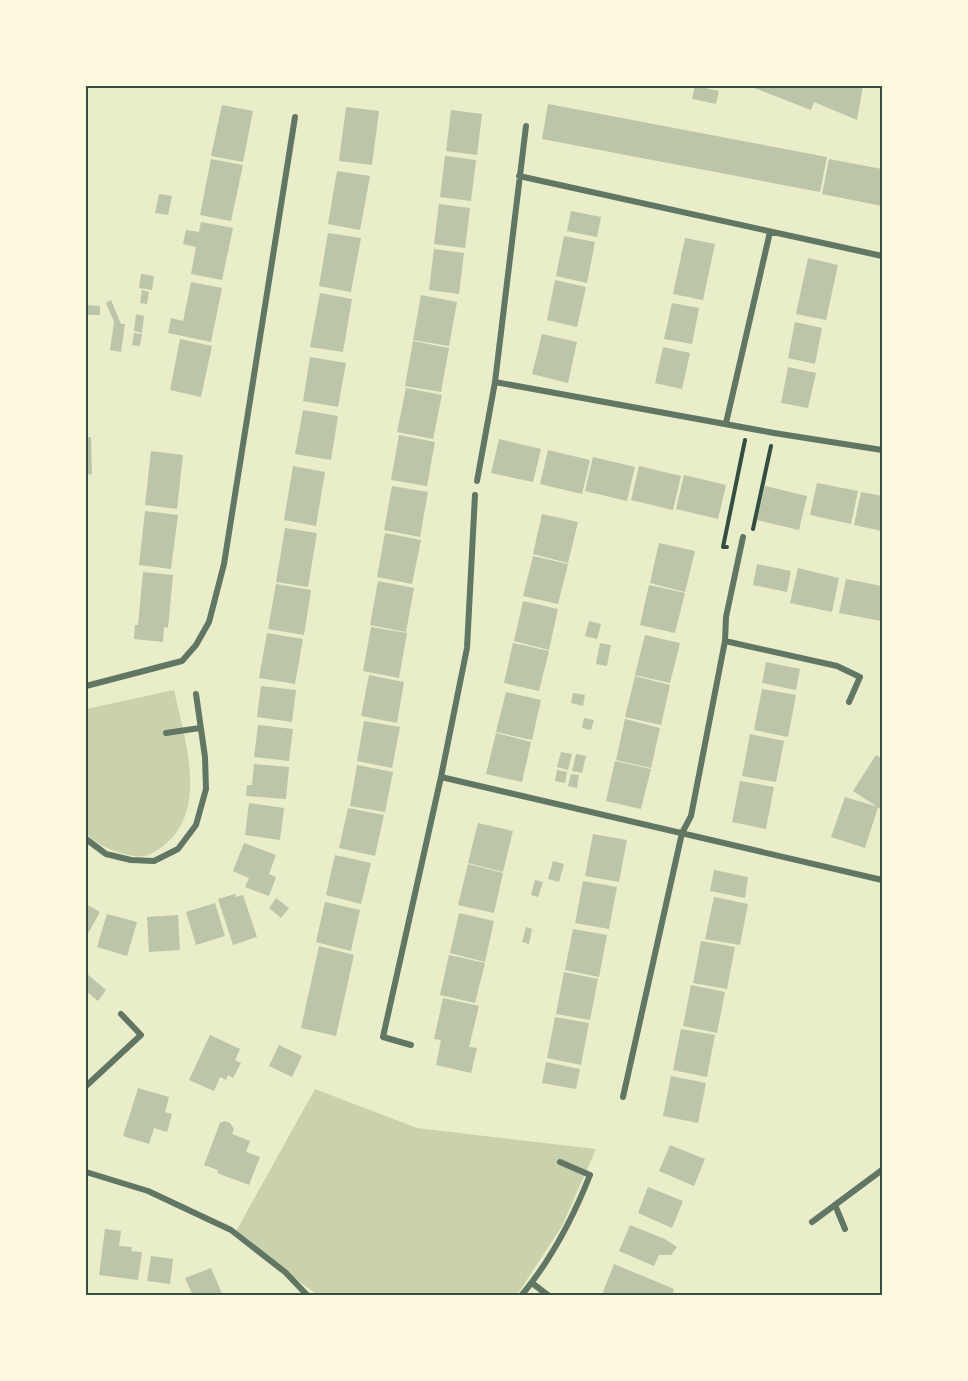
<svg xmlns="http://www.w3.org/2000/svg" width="968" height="1381" viewBox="0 0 968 1381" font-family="Rubik,sans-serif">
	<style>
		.green { fill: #cad2ad }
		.building { fill: #bcc5a7 }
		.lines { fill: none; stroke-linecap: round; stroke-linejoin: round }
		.path { stroke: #344e41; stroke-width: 4 }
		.minor { stroke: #617663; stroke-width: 6 }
		.neatline { fill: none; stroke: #344e41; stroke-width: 2 }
	</style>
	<rect width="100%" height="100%" fill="#e9edc9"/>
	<path class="green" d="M174,690C184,738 210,810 163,846C154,853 146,858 134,856C119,854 95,845 86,833V709Z
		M315,1089L417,1128L596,1149L562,1226L517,1295H318L234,1235Z"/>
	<path class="building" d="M695,86L719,91L716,104L692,99Z
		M749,86H863L857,120L814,102L811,110Z
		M548,104L827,157L820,192L542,139Z
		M222,105L253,111L243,162L211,156Z
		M346,107L379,111L372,165L339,161Z
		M451,110L482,114L477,155L446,151Z
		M445,156L476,160L471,201L440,197Z
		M211,159L243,165L231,221L200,215Z
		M829,159L882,169V206L822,194Z
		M337,171L370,176L360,230L328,224Z
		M159,194L172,196L168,215L155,213Z
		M439,204L470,208L465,248L434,244Z
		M571,211L601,217L597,237L567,231Z
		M201,222L233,228L222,280L191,274L196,247L183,244L186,230L199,232Z
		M328,233L361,238L351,292L319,286Z
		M564,236L595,242L587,283L556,276Z
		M685,238L715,244L703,300L673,294Z
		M434,249L464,253L459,294L429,290Z
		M808,258L838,265L826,320L796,314Z
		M141,274L154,276L152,290L139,288Z
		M555,280L586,287L577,327L547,320Z
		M191,282L222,288L211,342L168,333L171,318L183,321Z
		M142,290L149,292L147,304L140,303Z
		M320,293L352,299L343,352L310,347Z
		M421,295L457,302L449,346L413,340Z
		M111,300L121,324H125L121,352L110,350L114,322L106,303Z
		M672,303L699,308L692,344L664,339Z
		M86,305L100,306V315H86Z
		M136,314L144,316L142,333L134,331Z
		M795,322L822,328L815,364L788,358Z
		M134,333L142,334L140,346L132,345Z
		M542,334L577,342L568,383L532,374Z
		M180,339L212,346L201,397L170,390Z
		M413,341L449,348L441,392L405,386Z
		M663,347L690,353L682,389L655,383Z
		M310,357L346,363L338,407L303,401Z
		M788,367L816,373L808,408L781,403Z
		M406,388L442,395L433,439L397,432Z
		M303,410L338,416L331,460L295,454Z
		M399,435L435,442L427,486L391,480Z
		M86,437H91L92,474L86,475Z
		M499,439L541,449L533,482L491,473Z
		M548,450L590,460L582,494L540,484Z
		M151,451L183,455L177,509L145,505Z
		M593,457L635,467L627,501L585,491Z
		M293,466L325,472L316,526L284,520Z
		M639,466L681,476L673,510L631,500Z
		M684,475L726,485L718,519L676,509Z
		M817,483L858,491L851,524L810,515Z
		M392,486L428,492L420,537L384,530Z
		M765,486L807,496L799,530L757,520Z
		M861,492L882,496V531L854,525Z
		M145,511L178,515L171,569L139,565Z
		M542,514L578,522L568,563L533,554Z
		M285,528L317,533L308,587L276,582Z
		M385,533L421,540L412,584L377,577Z
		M659,543L695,551L685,592L650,583Z
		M533,556L568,564L558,604L523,596Z
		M757,564L791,571L787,592L753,585Z
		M798,568L839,578L832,612L790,603Z
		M143,572L173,575L168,628L164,627L163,642L134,639L135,625H138Z
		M846,579L882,586L881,621L839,613Z
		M378,581L414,588L406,632L370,625Z
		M276,584L311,590L304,635L268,629Z
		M649,585L685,593L675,633L640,625Z
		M523,601L558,609L549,650L514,641Z
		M589,621L601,624L597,639L585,636Z
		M371,627L407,633L399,678L363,671Z
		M267,633L303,639L295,684L259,678Z
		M645,635L680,643L670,683L635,675Z
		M513,643L549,651L539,691L504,683Z
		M600,643L611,645L607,666L596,664Z
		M766,662L800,669L796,690L762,683Z
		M369,675L404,682L397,723L361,716Z
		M635,676L670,685L661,725L625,717Z
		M261,686L296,690L292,722L257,717Z
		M762,689L796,695L788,737L754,730Z
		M506,692L541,700L532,740L496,732Z
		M573,693L585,695L583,706L571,703Z
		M584,718L594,720L591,730L582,728Z
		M625,719L660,728L651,768L616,760Z
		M364,721L400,727L392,768L357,761Z
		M258,725L293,729L289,761L254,757Z
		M496,733L531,742L522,782L486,774Z
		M750,734L784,741L776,782L742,776Z
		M561,752L572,754L568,770L557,767Z
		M576,754L586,756L582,773L572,771Z
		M876,755L882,759V810L853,791Z
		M615,761L651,769L641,809L606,801Z
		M254,764L289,767L286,799L246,796L247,785H252Z
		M357,765L393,772L385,812L350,806Z
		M557,770L567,772L565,783L555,781Z
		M571,774L579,775L577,788L568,786Z
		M740,781L774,787L766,829L732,822Z
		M845,797L878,807L865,848L831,837Z
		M249,803L284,808L280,840L245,835Z
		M348,808L384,815L375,856L339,848Z
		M478,823L513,831L503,872L468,863Z
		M593,834L627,840L619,882L585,876Z
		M244,843L276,855L269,874L276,877L269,896L245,887L249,878L233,871Z
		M335,855L371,863L361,904L326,895Z
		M553,861L564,864L559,882L548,879Z
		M468,864L503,873L494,913L458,905Z
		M714,870L748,877L745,898L710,891Z
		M535,880L543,882L538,897L531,895Z
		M583,881L617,887L609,929L575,923Z
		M235,894L236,897L243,895L257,937L233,945L218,899Z
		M714,897L748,904L740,945L705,939Z
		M276,898L289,908L281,918L269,908Z
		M325,902L360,910L351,951L316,942Z
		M215,903L225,936L196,945L186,912Z
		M86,904L100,912L86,937Z
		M459,913L494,921L485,962L450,953Z
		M107,914L137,922L127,956L97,947Z
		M178,915L180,950L149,952L147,917Z
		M526,927L532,929L529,944L522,942Z
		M573,929L607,935L599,977L565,970Z
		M701,941L735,947L727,989L693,983Z
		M319,946L354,955L336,1036L301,1028Z
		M449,955L485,963L475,1003L440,995Z
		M564,972L598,979L590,1020L556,1014Z
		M86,973L106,990L98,1001L86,991Z
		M691,985L725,992L717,1033L683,1026Z
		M443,998L479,1006L469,1047L477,1048L471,1073L436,1065L441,1040L434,1039Z
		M555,1017L589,1023L581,1065L547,1058Z
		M681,1029L715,1035L707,1077L673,1070Z
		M210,1035L240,1049L235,1060L241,1063L233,1078L228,1075L226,1080L220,1077L214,1091L189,1080Z
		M279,1045L302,1056L292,1077L269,1066Z
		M546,1062L580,1069L576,1089L542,1083Z
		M671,1076L706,1083L698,1123L663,1116Z
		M138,1088L169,1097L165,1112L172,1114L167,1132L154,1128L149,1144L123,1136Z
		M225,1121L230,1123L234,1129L232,1134L250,1141L246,1152L260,1157L249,1185L217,1173L218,1170L204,1165L220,1123Z
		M670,1145L705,1159L694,1186L659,1171Z
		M648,1187L683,1201L672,1228L638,1213Z
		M630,1225L665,1239L677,1247L671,1255H659L654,1266L619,1251Z
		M105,1229L121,1231L119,1246L132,1247L131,1251L142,1252L138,1280L99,1275Z
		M151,1256L173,1259L170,1284L147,1281Z
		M614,1264L674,1289L672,1296H611L603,1292Z
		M211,1268L223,1296H193L185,1278Z"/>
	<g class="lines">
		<path class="path" d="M753,529L771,446
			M727,547H723L745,440"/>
		<path class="minor" d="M519,176L882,256
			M495,382L774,433L882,450
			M726,423L770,232
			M477,481L495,382L526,126
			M725,641L837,666L860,677L849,702
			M86,686L182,661L196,645L209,622L224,564L295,117
			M166,733L200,728
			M441,777L882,880
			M86,839L106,854L131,860L154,861L178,849L196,825L206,789L205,757L196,694
			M411,1045L383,1037L441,777L467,648L475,495
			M86,1086L141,1035L121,1014
			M623,1097L682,833L691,816L725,641L726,617L743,537
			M86,1172L148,1191L231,1230L285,1272L308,1296
			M835,1205L845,1229
			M812,1222L882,1170
			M532,1283L549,1296
			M521,1296C551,1260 573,1218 590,1175L560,1162"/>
	</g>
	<rect width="968" height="1381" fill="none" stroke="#fefae0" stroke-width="174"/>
	<rect x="87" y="87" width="794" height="1207" class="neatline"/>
</svg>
